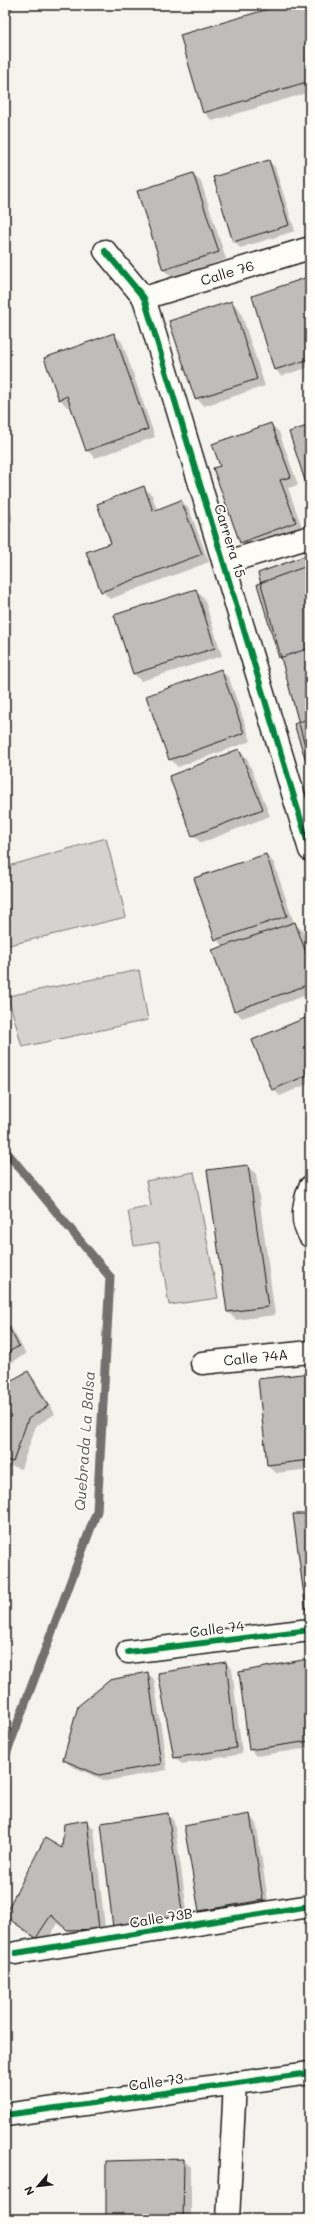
<svg xmlns="http://www.w3.org/2000/svg" width="315" height="2224" viewBox="0 0 315 2224" font-family="Mali,sans-serif">
	<style>
		.green { fill: #d4d3cf; stroke: #787876 }
		.shadow { fill: #0003 }
		.lines { fill: none; stroke-linecap: round; stroke-linejoin: round }
		.stream { stroke: #72716f; stroke-width: 9 }
		.building { fill: #bebdba; stroke: #1c1c1c }
		.minor-casing { stroke: #1c1c1c; stroke-width: 25 }
		.tertiary-casing { stroke: #1c1c1c; stroke-width: 25 }
		.minor { stroke: #fdfcf7; stroke-width: 22 }
		.tertiary { stroke: #fdfcf7; stroke-width: 22 }
		.cycleway-casing { stroke: #fdfcf7; stroke-width: 8 }
		.cycleway { stroke: #00873e; stroke-width: 6 }
		.labels { text-anchor: middle; stroke-width: 3.5; stroke-linejoin: round; paint-order: stroke }
		.street-label { font-size: 14px; fill: #1c1c1c; stroke: #fdfcf7 }
		.water-label { font-size: 15px; font-style: italic; fill: #5c5c5a; stroke: #fdfcf7 }
	</style>
	<rect width="100%" height="100%" fill="#f4f3ee"/>
	<filter id="ink" filterUnits="userSpaceOnUse"><feTurbulence type="fractalNoise" baseFrequency=".025" numOctaves="2"/><feDisplacementMap in="SourceGraphic" scale="8" xChannelSelector="R" yChannelSelector="G"/><feConvolveMatrix kernelMatrix="1 2 1 2 8 2 1 2 1" color-interpolation-filters="sRGB"/></filter>
	<g filter="url(#ink)">
		<path class="green" d="M106,838L126,917L5,946V867Z
			M139,970L148,1020L22,1047L8,996Z
			M194,1172L218,1298L169,1305L159,1242L134,1246L128,1211L151,1206L146,1181Z"/>
		<path class="shadow" d="M286,5H310V92L212,121L204,112Z
			M269,161L275,167L295,231L240,248L234,241Z
			M193,174L201,182L226,259L172,278L164,270Z
			M305,279L310,284V367L281,376L275,369Z
			M232,302L240,310L265,386L204,406L196,398Z
			M114,334L122,342L155,437L95,458L87,450L71,406L67,407L60,399Z
			M271,424L279,432L298,485L288,488L303,530L249,550L241,542L221,466Z
			M144,488L152,495L157,510L181,501L189,509L209,562L110,599L102,591L113,543Z
			M196,591L204,598L222,656L141,681L133,673Z
			M221,670L229,678L251,741L178,767L170,759Z
			M239,750L247,758L270,816L201,843L193,835Z
			M266,855L274,863L294,923L303,931L310,951V994L242,1018L235,1010L224,947L216,939Z
			M310,1017V1083L280,1096L273,1089Z
			M248,1166L256,1174L275,1315L236,1320L228,1312L209,1171Z
			M5,1316L26,1354L5,1366Z
			M28,1373L35,1380L55,1414L36,1426L21,1469L11,1466L5,1471V1385Z
			M310,1374V1469L276,1473L268,1465L259,1380Z
			M307,1660L310,1663V1748L256,1756L250,1749Z
			M226,1663L232,1669L242,1754L182,1764L175,1757Z
			M147,1673L154,1679L167,1770L106,1781L71,1766L64,1760Z
			M168,1815L174,1821L189,1923L102,1824Z
			M249,1815L256,1822L269,1907L207,1917L200,1910Z
			M86,1821L94,1829L106,1937H75L59,1922L44,1945L5,1915Z
			M183,2160L191,2167V2219H107Z"/>
		<g class="lines">
			<path class="stream" d="M5,14L9,5
				M5,495L7,519L5,527
				M5,1150L110,1277L97,1511L5,1757"/>
		</g>
		<path class="building" d="M282,5H310V81L203,113L180,35Z
			M269,160L289,225L233,242L213,177Z
			M193,173L219,252L163,270L137,191Z
			M305,278L310,294V359L274,370L252,296Z
			M232,301L257,379L195,399L169,321Z
			M114,333L148,429L86,451L67,396L59,400L44,358Z
			M271,423L291,477L280,480L296,522L240,543L213,468L220,466L212,444Z
			M310,425V496L289,432Z
			M144,486L153,511L181,500L202,554L101,592L86,552L111,543L97,504Z
			M310,554V764L258,573Z
			M310,565V648L279,658L257,584Z
			M196,589L215,648L133,674L114,615Z
			M221,669L244,733L169,760L146,696Z
			M310,718V766L308,767L294,724Z
			M239,749L263,809L192,836L169,776Z
			M266,854L287,916L215,940L194,878Z
			M295,922L310,964V984L234,1011L212,950Z
			M310,1016V1074L272,1090L252,1040Z
			M248,1165L268,1307L227,1312L207,1170Z
			M5,1321L19,1346L5,1354Z
			M28,1371L48,1406L28,1419L13,1462L5,1460V1384Z
			M310,1373V1460L267,1465L258,1379Z
			M293,1514H310V1618H307Z
			M308,1659L310,1675V1741L249,1750L239,1672Z
			M226,1662L236,1748L174,1758L158,1673Z
			M148,1672L161,1764L99,1775L63,1760L78,1706L110,1680Z
			M168,1813L183,1917L113,1928L101,1823Z
			M250,1814L263,1900L199,1911L184,1826Z
			M87,1820L99,1929L67,1930L51,1915L36,1938L5,1916V1914L45,1838L62,1848L64,1824Z
			M184,2159L183,2219H106V2161Z"/>
		<g class="lines">
			<defs>
				<g id="minor">
					<path d="M105,251L144,298L310,850"/>
					<path id="s1" d="M144,298L310,248"/>
					<path d="M224,563L310,537"/>
					<path d="M310,1187C304,1202 300,1222 310,1236"/>
					<path id="s2" d="M202,1363L310,1352"/>
					<path d="M128,1652L310,1630"/>
					<path d="M16,1953L310,1906"/>
					<path d="M228,2219L235,2083"/>
				</g>
				<path id="tertiary" d="M5,2115L310,2073"/>
			</defs>
			<use href="#minor" class="minor-casing"/>
			<use href="#tertiary" class="tertiary-casing"/>
			<use href="#minor" class="minor"/>
			<use href="#tertiary" class="tertiary"/>
			<defs>
				<path id="cycleway" d="M105,251L144,298L310,850
					M128,1652L310,1630
					M16,1953L310,1906
					M5,2115L310,2073"/>
			</defs>
			<use href="#cycleway" class="cycleway-casing"/>
			<use href="#cycleway" class="cycleway"/>
		</g>
	</g>
	<g class="labels">
		<g class="street-label">
			<text dy="5" stroke="none"><textPath href="#s1" startOffset="87">Calle 76</textPath></text>
			<text transform="translate(230 541) rotate(73)" y="5">Carrera 15</text>
			<text dy="5" stroke="none"><textPath href="#s2" startOffset="54">Calle 74A</textPath></text>
			<text transform="translate(217 1629) rotate(-7)" y="5">Calle 74</text>
			<text transform="translate(161 1918) rotate(-9)" y="5">Calle 73B</text>
			<text transform="translate(156 2082) rotate(-8)" y="5">Calle 73</text>
		</g>
		<g class="water-label">
			<text transform="translate(85 1441) rotate(-86)" y="5">Quebrada La Balsa</text>
		</g>
	</g>
	<rect width="315" height="2224" fill="none" stroke="#fdfcf7" stroke-width="20"/>
	<rect x="10" y="10" width="295" height="2204" fill="none" stroke="#1c1c1c" stroke-width="1.5" filter="url(#ink)"/>
	<g transform="translate(38 2186) rotate(242)" stroke="#fdfcf7" stroke-width="3" paint-order="stroke">
	<path d="M0-3L7 15L0 10L-7 15Z" fill="#1c1c1c"/>
	<text y="-6" font-size="11" font-weight="bold" text-anchor="middle" fill="#1c1c1c">N</text>
	</g>
</svg>
